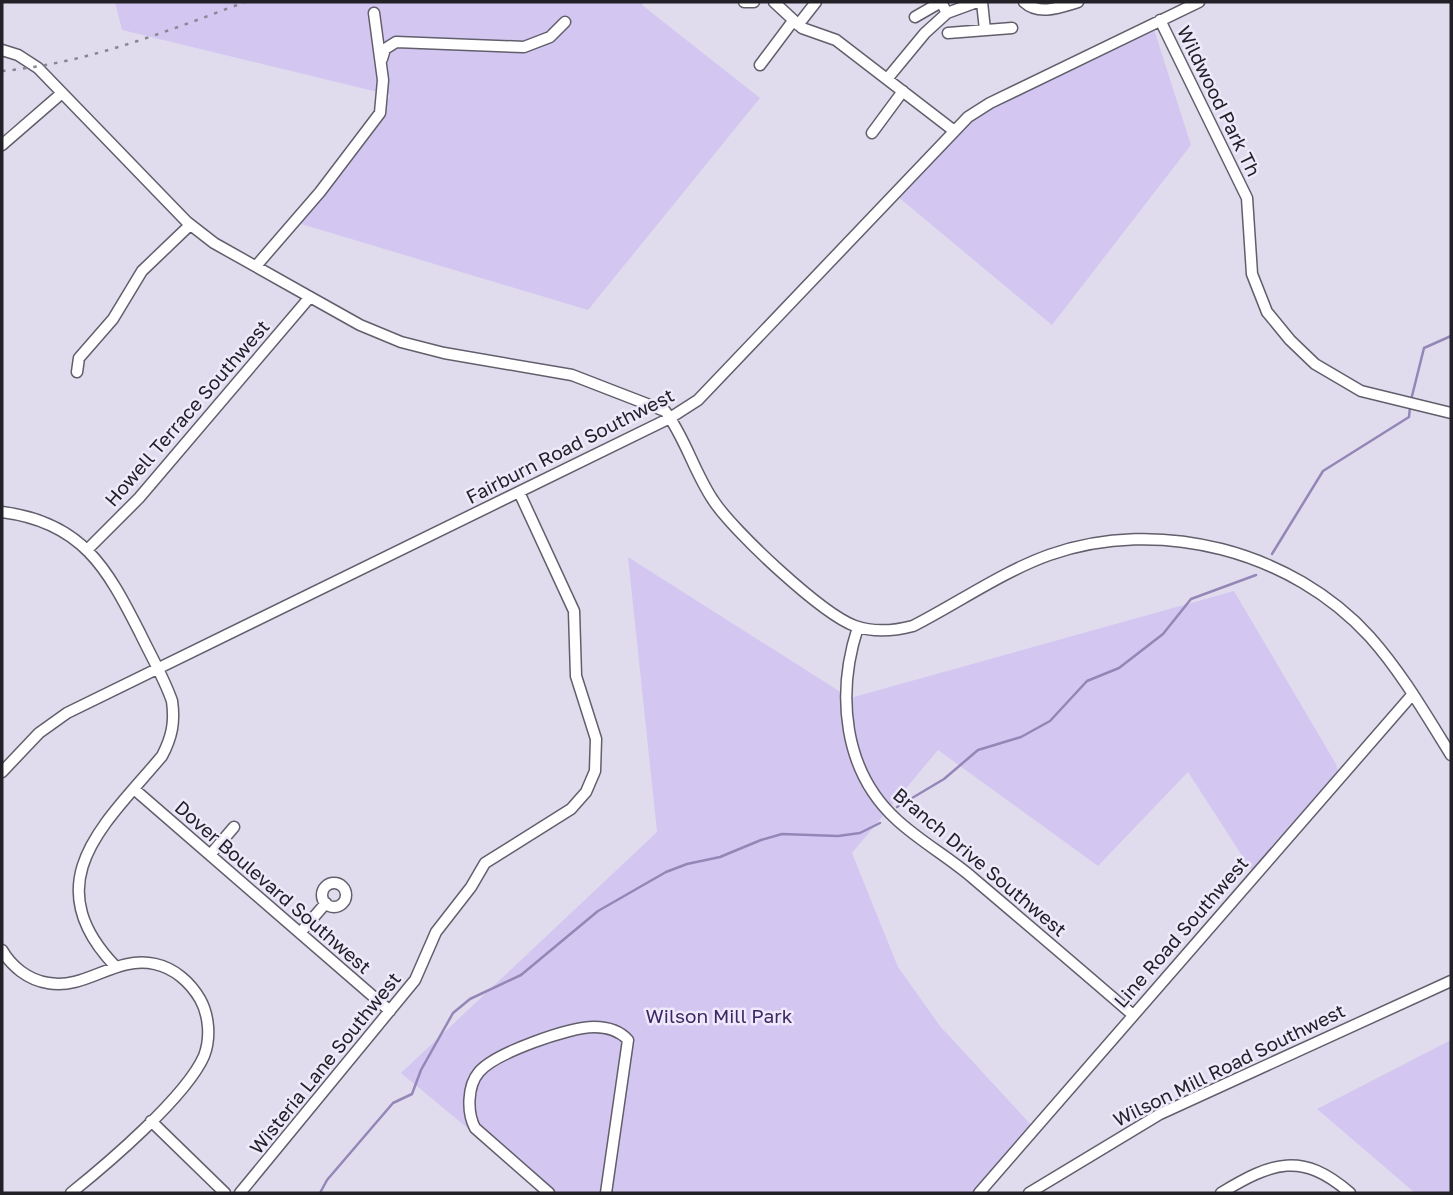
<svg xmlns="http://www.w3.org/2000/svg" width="1453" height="1195" viewBox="0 0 1453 1195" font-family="'Golos Text',sans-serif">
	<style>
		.green { fill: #d3c7f1 }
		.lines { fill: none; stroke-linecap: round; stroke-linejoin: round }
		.stream { stroke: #9487b7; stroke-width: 2.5 }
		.minor-casing { stroke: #625e6c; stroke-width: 13 }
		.minor { stroke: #fff; stroke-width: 10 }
		.rail { stroke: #8a8793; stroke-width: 2.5; stroke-dasharray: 3.5 7; stroke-linecap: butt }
		.labels { text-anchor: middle; stroke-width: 5; stroke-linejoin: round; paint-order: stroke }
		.street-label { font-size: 19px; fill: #222127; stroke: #eee9fb }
		.park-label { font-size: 19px; fill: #3e2864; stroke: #eee9fb }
	</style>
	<rect width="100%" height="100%" fill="#e1dced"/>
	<path class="green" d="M115,2H644L642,5L760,98L588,310L291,221L380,115L390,95L122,30Z
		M1153,26L1191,145L1052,325L897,196L973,112Z
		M628,557L850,698L1234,591L1336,764L1340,778L1257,879L1188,772L1098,866L938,750L852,853L898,967L940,1026L1033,1127L973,1193H546L401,1073L657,832Z
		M1451,1040V1193H1415L1317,1109Z"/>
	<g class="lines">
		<path class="stream" d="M1411,400L1424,348L1451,336
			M1272,554L1323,471L1409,417L1410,407
			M897,807L944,779L978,750L1021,737L1050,721L1087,681L1119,668L1163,634L1191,599L1256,575
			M320,1193L327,1180L393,1103L412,1094L421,1070L453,1013L470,999L521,975L598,911L666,872L687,864L720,857L761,840L782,834L838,836L860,833L880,823"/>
		<defs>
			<path id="minor" d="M744,2H754
				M774,2L802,28L836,40L953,130
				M982,2L985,30
				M1024,2C1039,16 1061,7 1078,2
				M915,17L941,2L947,13
				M1160,20L1247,198L1252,274L1267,312L1290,340L1315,364L1361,391L1451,413
				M798,25L816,2
				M948,33L1012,28
				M2,50L18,55L38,68L187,222L214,243L310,297L360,325L401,342L444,353L572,375L665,411C685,437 694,472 713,500C733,531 822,614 855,626C875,633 894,631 913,626C958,603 1002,572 1049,555C1159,516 1292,551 1370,637C1402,673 1426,715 1451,755
				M382,59L385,49L396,42L524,47L550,37L565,22
				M760,65L793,21
				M887,79L925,33L947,13L977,2
				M872,133L903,91
				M2,145L62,93
				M256,266L320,192L380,113L383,80L374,13
				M77,372L79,358L113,319L142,271L190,225
				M2,512C82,522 107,568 140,633C151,656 164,678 172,701C175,722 172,737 162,756C106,823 34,881 115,966
				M88,549L139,498L310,297
				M858,627C836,694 843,771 897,820C921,842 950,858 974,879C1027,924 1080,969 1133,1015
				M2,772L39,733L67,713L670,418L698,400L968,117L990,103L1199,2
				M134,789L390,1011
				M210,855L234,827
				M322 895a12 12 0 1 1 24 0a12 12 0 1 1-24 0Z
				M300,933L326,903
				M2,950C11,966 28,980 48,983C87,990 115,955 155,964C174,968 190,982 200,999C209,1015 211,1038 204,1056C186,1097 107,1164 71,1193
				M151,1121L225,1193
				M240,1193L415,980L436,932L471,887L485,863L571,809L586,792L595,771L596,739L576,676L574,611L519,492
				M549,1193L475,1128C467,1113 467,1086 479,1072C495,1053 569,1027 594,1027C608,1027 619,1030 628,1040L606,1193
				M979,1193L1412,695
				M1029,1193L1160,1114L1451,981
				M1221,1193C1272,1162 1302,1151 1350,1193"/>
		</defs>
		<use href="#minor" class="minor-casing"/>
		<use href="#minor" class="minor"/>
		<path class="rail" d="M2,71C88,63 165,32 245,2"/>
	</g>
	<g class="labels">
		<g class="street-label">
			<text transform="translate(1219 101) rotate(64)" y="7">Wildwood Park Th</text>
			<text transform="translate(187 413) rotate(-49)" y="7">Howell Terrace Southwest</text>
			<text transform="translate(570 446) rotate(-27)" y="7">Fairburn Road Southwest</text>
			<text transform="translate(980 862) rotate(40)" y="7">Branch Drive Southwest</text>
			<text transform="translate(273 887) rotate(41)" y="7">Dover Boulevard Southwest</text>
			<text transform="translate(1181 932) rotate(-49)" y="7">Line Road Southwest</text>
			<text transform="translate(325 1063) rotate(-51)" y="7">Wisteria Lane Southwest</text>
			<text transform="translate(1229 1065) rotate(-26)" y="7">Wilson Mill Road Southwest</text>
		</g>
		<g class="park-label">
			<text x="719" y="1023">Wilson Mill Park</text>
		</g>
	</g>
	<rect width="1453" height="1195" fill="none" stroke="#222127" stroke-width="7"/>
</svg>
